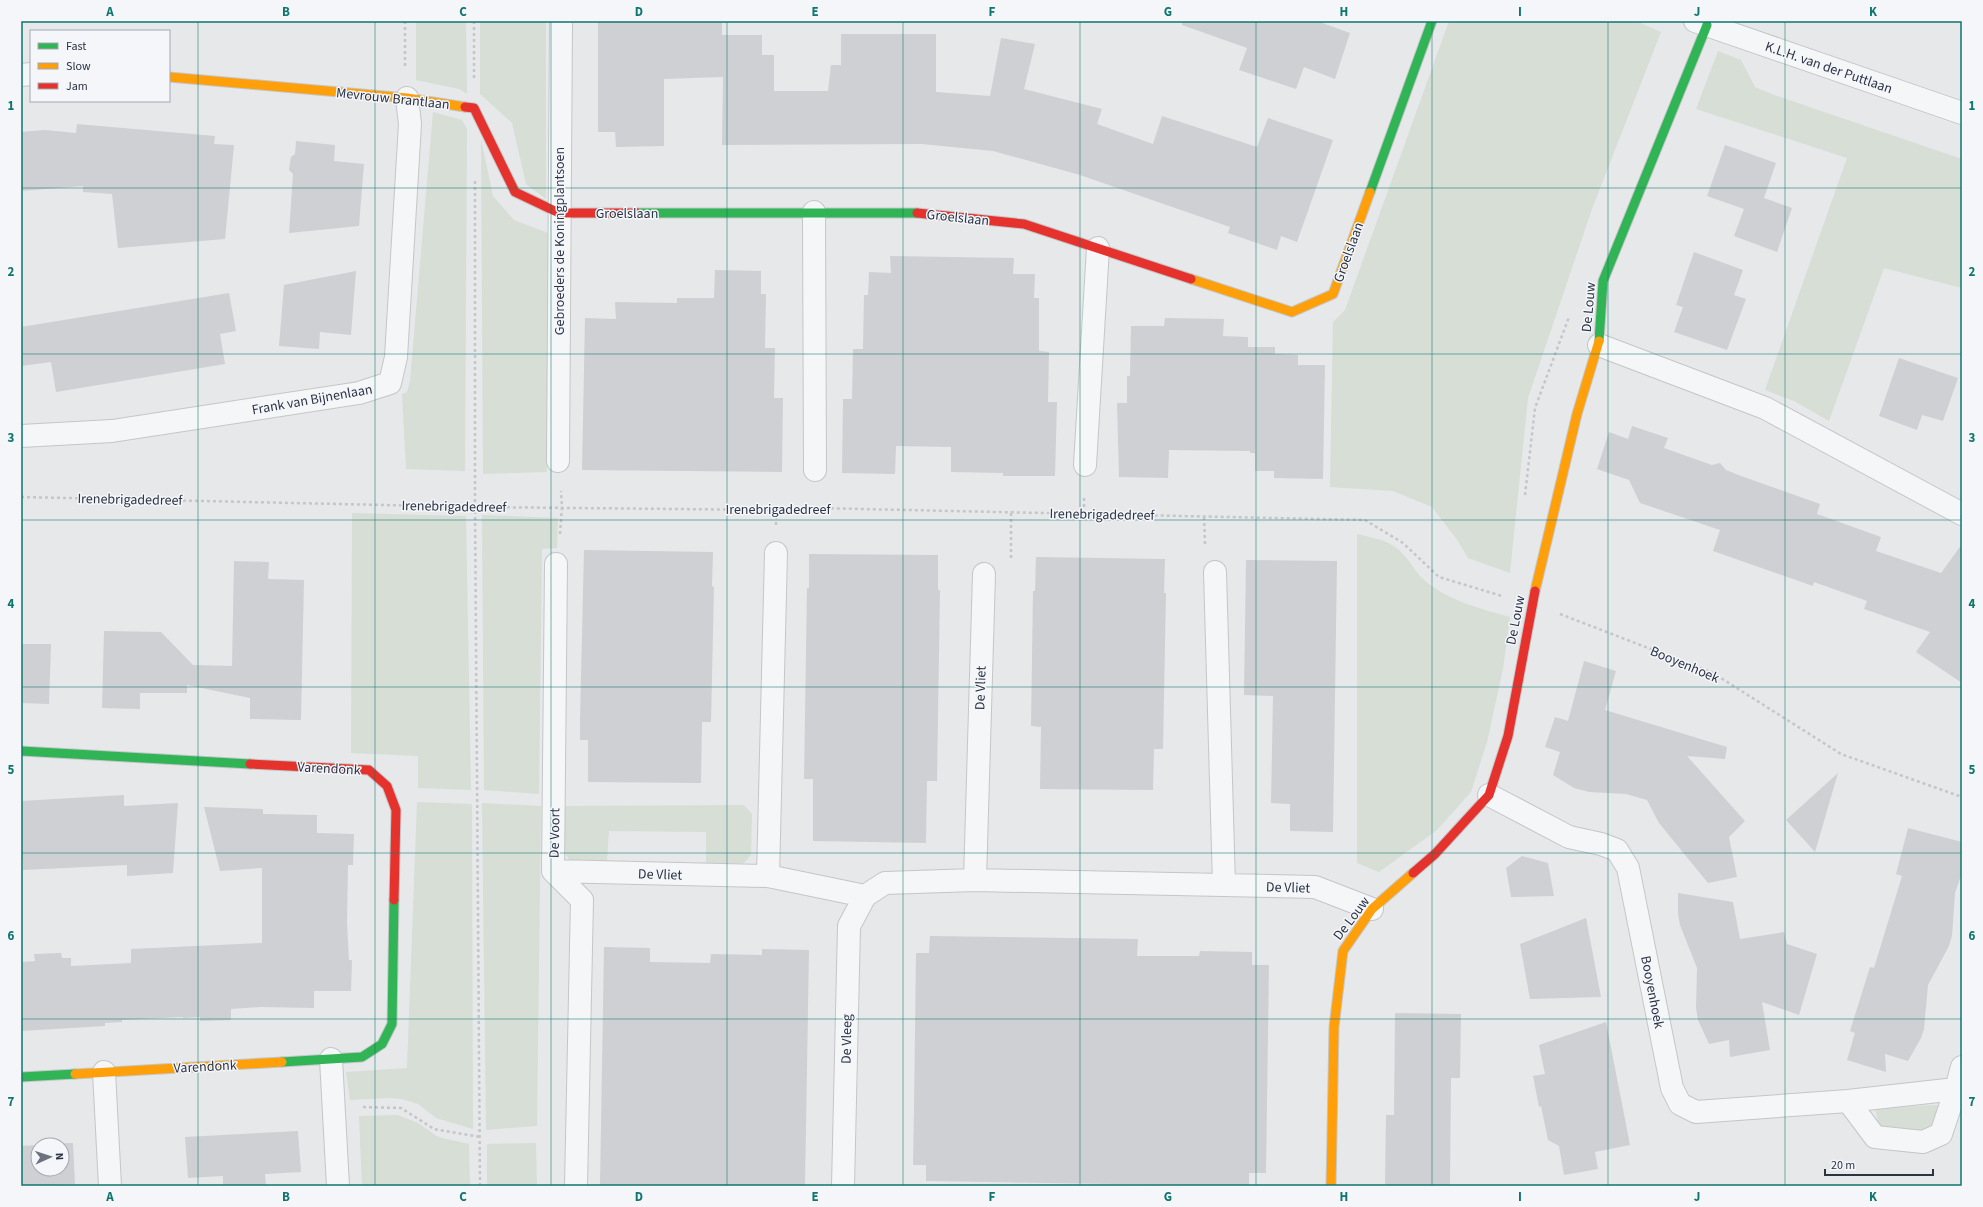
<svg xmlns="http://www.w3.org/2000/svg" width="1983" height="1207" viewBox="0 0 1983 1207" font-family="'Source Sans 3',sans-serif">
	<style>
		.green { fill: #d6ded6 }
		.building { fill: #ced0d3; fill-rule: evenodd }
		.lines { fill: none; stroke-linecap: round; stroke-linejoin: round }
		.street-casing { stroke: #c4c6c8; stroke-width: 24 }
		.fast-casing { stroke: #c4c6c8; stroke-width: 11 }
		.slow-casing { stroke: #c4c6c8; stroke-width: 11 }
		.jam-casing { stroke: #c4c6c8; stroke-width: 11 }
		.path { stroke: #c5c6ca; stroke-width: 2.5; stroke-dasharray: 3 3; stroke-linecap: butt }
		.street { stroke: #f5f6f7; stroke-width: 22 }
		.fast { stroke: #30b455; stroke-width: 9 }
		.slow { stroke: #ff9f0a; stroke-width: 9 }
		.jam { stroke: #e5322d; stroke-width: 9 }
		.grid { fill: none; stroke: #0f766e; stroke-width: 1; stroke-opacity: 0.55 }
		.labels { text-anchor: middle; stroke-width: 3; stroke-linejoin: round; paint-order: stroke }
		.street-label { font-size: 14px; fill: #2b3445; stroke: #f4f6f9 }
		.neatline { fill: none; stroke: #0f766e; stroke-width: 1.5 }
		.grid-label { font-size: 13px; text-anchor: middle; font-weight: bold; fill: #0f766e }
	</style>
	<rect width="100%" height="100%" fill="#e6e8ea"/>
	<path class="green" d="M416,21H466L467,94L459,89L416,80Z
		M480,21H546V199L526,184L512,123L480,94Z
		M1449,21H1636L1661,32L1592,209L1528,398L1510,573L1468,558L1458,541L1432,507L1393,491L1330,487L1333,322L1345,310Z
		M1718,51L1741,60L1755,87L1774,95L1962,159V288L1884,268L1829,421L1794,401L1765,390L1847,158L1696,109Z
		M433,112L462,120L467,129L465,471L406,469L402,394L407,392L410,381Z
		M481,139L493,196L514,220L548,233L547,472L483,474Z
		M352,513L466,516L471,790L418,788V756L351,753Z
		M482,515L558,518L557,548L542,549L539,794L484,790Z
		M1357,534C1380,540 1393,540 1408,560C1413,566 1417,574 1423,579C1446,600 1481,609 1510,617L1503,669L1487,742L1471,792L1437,830L1379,872L1357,863Z
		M417,802L472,804L473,1129L436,1118L418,1104L402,1099L389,1098L350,1100L346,1072L407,1068Z
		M482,803L541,806L537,1126L486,1130Z
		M744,805L752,814L751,855L744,863H706V832L609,831L607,861H570L564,852V806Z
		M1938,1105L1933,1125L1929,1133L1883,1131L1879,1126L1875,1108Z
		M398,1115L418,1123L438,1137L469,1144L470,1186H362L359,1116Z
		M536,1143L537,1186H487V1144Z"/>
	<path class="building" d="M598,21H722V35H762V55H774V91H828L831,65H841V34H936V92L990,96L1001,38L1035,44L1024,89L1102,109L1097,124L1153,144L1162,116L1257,147L1268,118L1333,140L1297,242L1281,236L1277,250L1228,233L1230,227L1080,175L993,151L922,144L722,145L723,77L664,79V146L616,147L615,132H598Z
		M1183,21H1317L1350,33L1335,79L1304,67L1296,89L1239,70L1247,48L1182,25Z
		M77,124L215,136L214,144L234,145L225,239L118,248L112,194L83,192V186L21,191V132L45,130L76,133Z
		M296,141L335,145L334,161L364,164L359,226L289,233L293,174L289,170L291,157L295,154Z
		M1725,145L1776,163L1764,198L1792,208L1777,252L1734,236L1744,209L1707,196Z
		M1694,252L1743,270L1734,295L1746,299L1727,350L1674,332L1683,307L1676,305Z
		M890,256L1014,258L1013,274H1035L1034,298H1039V351L1049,352L1048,402H1057L1055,476H1003V473L951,472V447L896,446L895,474L842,473L843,399H852L853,349H863L864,295H868L869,272L891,273Z
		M715,270L761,271V294H766L765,348H775L774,398H783L782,472L582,470L585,318L616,319L615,302L677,303V298H714Z
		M356,271L351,335L320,332L319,349L279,346L284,285Z
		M229,293L236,331L220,334L225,364L56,392L51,362L21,366V327Z
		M1165,318L1224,319L1223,336L1248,337V347H1275V354L1298,355V365H1325L1323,479L1274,478V471H1255V453H1250V451L1169,450L1168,478L1119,477L1117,403H1127V376H1130L1131,326H1164Z
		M1899,358L1958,378L1943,421L1922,415L1917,430L1879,416Z
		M1632,426L1668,438L1664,448L1712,465L1720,463L1726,470L1741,476L1820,504L1817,514L1881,537L1876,551L1941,573L1962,544V683L1916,652L1930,632L1864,609L1867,601L1814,582L1813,586L1713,551L1720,530L1640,503L1629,480L1597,469L1609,432L1628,439Z
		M584,550L713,552L712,586L714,587L711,722H702L701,783L588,782V740H580V719Z
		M809,554L938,555V590H940L937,781H927L926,843L813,841V779H804L807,588H809Z
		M1036,557L1165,559L1164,593H1166L1163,749H1154L1153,790L1040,789L1041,727L1031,726L1033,591H1035Z
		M1246,560L1337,561L1333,832L1290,831V804L1271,803L1273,696L1244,695Z
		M234,561L269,562L268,579L304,580L301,720L250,719V698L187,685V693H140V709L102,708L104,631L161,632L193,665L232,666Z
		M21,644H51L49,704L21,703Z
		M1584,661L1616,671L1605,710L1727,747L1725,759L1687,756L1745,821L1729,837L1737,877L1708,883L1659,823L1647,800L1626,794L1589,792L1574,788L1553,775L1560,752L1545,747L1555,717L1568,721Z
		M1838,773L1815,852L1786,820Z
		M124,795V806L178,803L173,873L127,876V865L23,870V860H21V801Z
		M204,807L263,809V814L317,815V833L354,834L353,865H348L347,923L349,960H352L351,991H314V1008L261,1007L231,1009V1020L200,1021V1017L183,1018V1017L122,1020V1022L105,1023V1026L21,1031V962L35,961L34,954L61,953L62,958H71V966L131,963V949L262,943V868L220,871Z
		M1908,828L1962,842V873L1955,893L1952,936L1949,946L1928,985L1924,1029L1921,1038L1908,1061L1885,1054L1886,1072L1847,1060L1855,1033L1850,1031L1870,967L1874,968L1902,876L1896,874Z
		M1522,856L1548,863L1554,896L1511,897L1506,868Z
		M1678,893L1733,902L1740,939L1784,932L1787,944L1817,954L1799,1015L1762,1002L1770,1050L1730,1057L1729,1040L1709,1044L1698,1020L1696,1008L1697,968L1680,925L1678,914Z
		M1586,918L1601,997L1530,999L1520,944Z
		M930,936L1138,939L1137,956H1199L1200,951L1252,952V965H1269L1266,1173H1249V1186L926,1181V1165H913L914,1108L916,953H929Z
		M604,947L650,948V962L710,963L711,954L762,955V949L809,950L805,1186H600Z
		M1395,1013L1461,1014L1460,1078H1451L1450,1186H1385L1386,1115H1394Z
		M1606,1022L1630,1145L1595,1152L1598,1169L1564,1175L1559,1146L1548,1140L1541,1106L1539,1107L1533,1076L1545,1074L1539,1045Z
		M298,1131L301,1172L265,1174L266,1186H223V1176L188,1178L185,1137Z
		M68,1143H73L75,1184L21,1186V1146ZM38,1145H62V1169H38Z"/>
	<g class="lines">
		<defs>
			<path id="street" d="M1695,21L1962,113
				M21,75L31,74
				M814,212L815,470
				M1599,345L1765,408L1962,514
				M21,436L112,431L359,393L390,383L396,357L410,124L407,98
				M558,461L561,21
				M1085,465L1098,248
				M556,564L553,871L582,900L576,1186
				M1215,572L1224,885
				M1489,795L1569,837L1601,844L1617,850L1628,868L1672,1088L1680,1104L1696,1112L1848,1101L1956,1089L1962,1067
				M553,871L768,876L865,896L885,883L975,880L1315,887L1372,909
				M768,876L776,553
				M975,880L984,574
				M331,1059L338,1186
				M104,1072L110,1186
				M1848,1101L1875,1137L1923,1142L1941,1134L1956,1089
				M843,1186L849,926L865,896"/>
			<path id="fast" d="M1370,192L1432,21
				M637,213H917
				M1599,341L1603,281L1707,25
				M21,751L250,764
				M282,1062L362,1057L382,1044L392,1024L394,900
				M21,1077L75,1074"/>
			<path id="slow" d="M169,77L407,98L465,107
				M1191,279L1292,312L1333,294L1370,192
				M1535,591L1577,414L1599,341
				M75,1074L282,1062
				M1331,1186L1334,1027L1343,951L1372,909L1413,873"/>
			<path id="jam" d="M465,107L474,108L515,192L559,213H637
				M917,213L1024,224L1191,279
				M250,764L369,770L387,786L396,810L394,900
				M1413,873L1435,854L1489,795L1508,736L1535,591"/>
		</defs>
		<use href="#street" class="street-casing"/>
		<use href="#fast" class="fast-casing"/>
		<use href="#slow" class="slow-casing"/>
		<use href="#jam" class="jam-casing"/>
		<path class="path" d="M405,21V67
			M474,21V78
			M475,181V507L480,1186
			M1525,495L1535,408L1569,317
			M21,497L475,507L776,510L815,508L1365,520L1403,543L1439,577L1502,596
			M1011,513V558
			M1084,513V495
			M1204,517L1205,544
			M776,525V510
			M560,534L562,507L561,491
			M1560,614L1713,673L1841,754L1962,797
			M363,1107L401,1108L434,1129L480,1137"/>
		<use href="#street" class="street"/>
		<use href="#fast" class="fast"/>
		<use href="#slow" class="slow"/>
		<use href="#jam" class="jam"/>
	</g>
	<path class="grid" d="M198,21V1186M375,21V1186M551,21V1186M727,21V1186M903,21V1186M1080,21V1186M1256,21V1186M1432,21V1186M1608,21V1186M1785,21V1186M21,188H1962M21,354H1962M21,520H1962M21,687H1962M21,853H1962M21,1019H1962"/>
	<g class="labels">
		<g class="street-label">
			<text transform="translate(1829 67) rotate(19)" y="5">K.L.H. van der Puttlaan</text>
			<text transform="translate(393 98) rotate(6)" y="5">Mevrouw Brantlaan</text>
			<text x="627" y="218">Groelslaan</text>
			<text transform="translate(958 217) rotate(6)" y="5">Groelslaan</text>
			<text transform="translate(559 241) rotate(-90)" y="5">Gebroeders de Koningplantsoen</text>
			<text transform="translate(1348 252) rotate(-70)" y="5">Groelslaan</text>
			<text transform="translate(1588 307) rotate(-85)" y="5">De Louw</text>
			<text transform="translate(312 399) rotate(-10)" y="5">Frank van Bijnenlaan</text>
			<text transform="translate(130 499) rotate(1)" y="5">Irenebrigadedreef</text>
			<text transform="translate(454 506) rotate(1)" y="5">Irenebrigadedreef</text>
			<text x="778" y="514">Irenebrigadedreef</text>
			<text transform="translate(1102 514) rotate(1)" y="5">Irenebrigadedreef</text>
			<text transform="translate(1515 620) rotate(-79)" y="5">De Louw</text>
			<text transform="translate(1685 664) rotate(23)" y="5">Booyenhoek</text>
			<text transform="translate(980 688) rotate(-88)" y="5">De Vliet</text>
			<text transform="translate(329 768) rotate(3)" y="5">Varendonk</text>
			<text transform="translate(554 833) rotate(-89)" y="5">De Voort</text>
			<text transform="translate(660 874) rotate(2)" y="5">De Vliet</text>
			<text transform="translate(1288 887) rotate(2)" y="5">De Vliet</text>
			<text transform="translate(1351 918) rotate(-53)" y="5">De Louw</text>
			<text transform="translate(1653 992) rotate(79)" y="5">Booyenhoek</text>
			<text transform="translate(846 1039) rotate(-89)" y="5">De Vleeg</text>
			<text transform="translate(205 1066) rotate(-3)" y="5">Varendonk</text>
		</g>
	</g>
	<rect width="1983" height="1207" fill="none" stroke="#f4f6f9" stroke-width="44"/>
	<rect x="30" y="30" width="140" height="72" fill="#f4f6f9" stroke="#a4a8b1"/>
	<rect x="38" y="43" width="20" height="6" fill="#30b455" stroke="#a4a8b1"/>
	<text x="66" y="50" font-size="12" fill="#2b3445">Fast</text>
	<rect x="38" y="63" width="20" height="6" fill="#ff9f0a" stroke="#a4a8b1"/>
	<text x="66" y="70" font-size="12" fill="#2b3445">Slow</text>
	<rect x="38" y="83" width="20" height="6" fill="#e5322d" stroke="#a4a8b1"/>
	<text x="66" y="90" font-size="12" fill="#2b3445">Jam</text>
	<g transform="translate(50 1157) rotate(87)"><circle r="19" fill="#f4f6f9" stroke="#a4a8b1"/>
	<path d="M0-3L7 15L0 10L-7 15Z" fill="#6c737f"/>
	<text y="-6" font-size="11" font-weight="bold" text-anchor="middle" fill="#2b3445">N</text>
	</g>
	<path d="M1825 1169v6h108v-6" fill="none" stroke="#2b3445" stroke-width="2"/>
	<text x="1831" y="1169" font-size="12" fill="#2b3445" stroke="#f4f6f9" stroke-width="3" paint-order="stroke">20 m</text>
	<rect x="22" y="22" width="1939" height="1163" class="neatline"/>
	<g class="grid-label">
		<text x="110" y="16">A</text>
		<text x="286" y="16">B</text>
		<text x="463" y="16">C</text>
		<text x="639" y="16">D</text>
		<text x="815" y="16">E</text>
		<text x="992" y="16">F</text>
		<text x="1168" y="16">G</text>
		<text x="1344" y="16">H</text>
		<text x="1520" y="16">I</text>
		<text x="1697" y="16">J</text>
		<text x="1873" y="16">K</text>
		<text x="11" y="110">1</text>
		<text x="1972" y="110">1</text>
		<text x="11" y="276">2</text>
		<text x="1972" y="276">2</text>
		<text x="11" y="442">3</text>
		<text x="1972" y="442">3</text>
		<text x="11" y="608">4</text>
		<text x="1972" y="608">4</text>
		<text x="11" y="774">5</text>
		<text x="1972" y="774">5</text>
		<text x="11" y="940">6</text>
		<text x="1972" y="940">6</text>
		<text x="11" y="1106">7</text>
		<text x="1972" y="1106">7</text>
		<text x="110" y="1201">A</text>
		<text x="286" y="1201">B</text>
		<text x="463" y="1201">C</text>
		<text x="639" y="1201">D</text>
		<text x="815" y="1201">E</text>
		<text x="992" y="1201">F</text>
		<text x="1168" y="1201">G</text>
		<text x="1344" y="1201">H</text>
		<text x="1520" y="1201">I</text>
		<text x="1697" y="1201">J</text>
		<text x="1873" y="1201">K</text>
	</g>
</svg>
